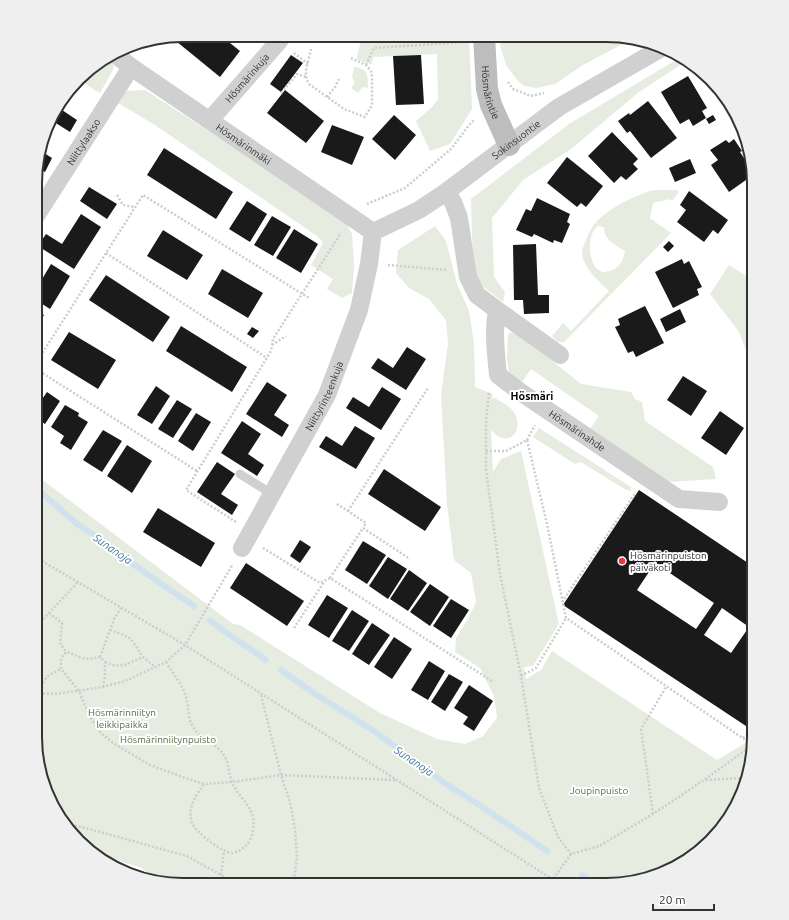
<svg xmlns="http://www.w3.org/2000/svg" width="789" height="920" viewBox="0 0 789 920" font-family="Ubuntu,sans-serif">
	<style>
		.green { fill: #e6ecdf; fill-rule: evenodd }
		.lines { fill: none; stroke-linecap: round; stroke-linejoin: round }
		.stream { stroke: #cfe2ee; stroke-width: 6 }
		.building { fill: #1a1a1a; fill-rule: evenodd }
		.path { stroke: #cdcdcd; stroke-width: 2.5; stroke-dasharray: 2 2; stroke-linecap: butt }
		.lane { stroke: #d0d0d0; stroke-width: 9 }
		.street { stroke: #d0d0d0; stroke-width: 18 }
		.secondary { stroke: #bdbdbd; stroke-width: 22 }
		.poi-dot { fill: #e63946; stroke: #fff; stroke-width: 1.5 }
		.labels { text-anchor: middle; stroke-width: 4; stroke-linejoin: round; paint-order: stroke }
		.street-label { font-size: 10px; fill: #333; stroke: #fff }
		.poi-label { font-size: 10px; fill: #333; stroke: #fff; text-anchor: start }
		.park-label { font-size: 10px; fill: #56703f; stroke: #fff }
		.neighbourhood-label { font-size: 11px; font-weight: bold; fill: #000; stroke: #fff }
		.water-label { font-size: 11px; font-style: italic; fill: #3f7597; stroke: #fff }
		.rim { fill: none; stroke: #333; stroke-width: 2 }
	</style>
	<rect width="100%" height="100%" fill="#fff"/>
	<path class="green" d="M362,36H469L472,109L450,144L430,151L416,121L432,107L438,99L437,54L373,57L372,64H370L358,60L357,57Z
		M500,36H626L632,39L583,65L555,84L536,88L524,86L518,81L506,65L500,45Z
		M681,57L688,60L639,92L571,149L523,180L492,218L494,277L505,292L503,302L475,280L473,272L471,199L569,124Z
		M108,59L114,65L113,70L100,93L94,90L80,79L86,72Z
		M354,67C368,68 368,76 368,88L363,87L358,93L351,88L355,82L352,78Z
		M145,90L343,218L352,234L354,266L352,293L342,298L327,289L333,279L311,265L323,243L317,236L155,125L118,103L123,91Z
		M653,190H677L679,192L672,201L670,199L653,203L650,219L654,220L655,222L671,233L575,331L564,342H558L552,336L563,323L571,331L609,291C599,281 584,269 582,254C582,249 584,244 586,240C589,233 592,226 597,221C611,207 634,196 653,190ZM598,226L604,227C604,240 615,245 625,251C623,264 616,272 602,272C600,270 598,270 596,268C588,258 587,234 598,226Z
		M435,226L446,241L457,284L469,311L474,344L475,387L493,394L492,398H495C501,402 509,405 513,411C526,428 509,451 491,430L493,472L501,459L521,451L559,624L533,666L524,667L526,679L541,670L552,651L717,760L754,738V747L729,819L680,865L615,885H173L158,880L142,868L94,853L55,811L40,776L35,737L36,475L233,624L240,625L380,713L437,739L465,744L483,736L497,718L494,696L480,668L455,652L456,638L469,617L476,602L471,573L454,560L447,504L441,394L448,344L446,320L429,299L409,288L396,273L398,250Z
		M729,265L754,281V352L746,350L739,332L710,294Z
		M511,332L529,340L540,351L581,384L631,392L635,399L642,402L645,421L713,467L716,479L668,482L590,429L599,416L531,369L522,382L509,375L507,357L508,336L509,333Z
		M539,428L631,487V491L626,490L581,462L575,464L533,437Z"/>
	<g class="lines">
		<path class="stream" d="M36,488L76,523L103,541L144,572L194,606
			M210,621L266,660
			M281,670L315,694L374,731L446,784L481,806L547,851
			M582,875L596,885"/>
	</g>
	<path class="building" d="M183,35H220L240,51L220,77L171,37Z
		M291,55L303,63L281,92L270,84Z
		M421,55L424,104L396,105L393,56Z
		M688,76L707,108L702,111L706,118L693,126L689,119L680,124L661,92Z
		M285,90L324,121L306,143L267,113Z
		M64,97L59,108L77,120L70,132L51,120L55,109Z
		M648,101L677,138L651,158L630,131L627,133L618,121L629,113L630,115Z
		M394,115L416,135L395,160L372,139Z
		M713,115L716,120L709,124L706,119Z
		M332,125L364,137L352,165L321,152Z
		M612,132L638,159L633,164L638,169L626,180L621,176L614,183L588,156Z
		M734,139L742,151L740,152L752,170L753,175L729,192L711,165L718,160L710,150L726,140L729,143Z
		M164,148L233,192L216,219L147,175Z
		M41,151L52,158L45,172L36,167Z
		M567,157L603,186L586,207L581,203L577,207L547,183Z
		M690,159L696,173L675,182L669,168Z
		M89,187L117,204L107,219L80,201Z
		M689,191L728,220L718,234L713,230L704,242L677,222L686,210L680,205Z
		M537,198L570,214L567,222L570,224L562,243L554,240L553,243L534,234L532,237L516,230L526,209L531,211Z
		M247,201L267,214L250,242L229,229Z
		M81,214L101,227L74,269L38,246L46,234L62,244Z
		M272,216L291,227L273,256L254,245Z
		M294,229L318,244L301,273L276,258Z
		M163,230L203,255L187,280L147,256Z
		M669,241L674,246L668,252L663,247Z
		M536,244L538,295H549V313L524,314L523,300H514L513,245Z
		M682,259L684,264L689,261L702,287L697,289L699,295L673,308L655,272Z
		M51,264L70,276L50,309L36,300V285L38,286Z
		M222,269L263,293L248,318L208,294Z
		M106,275L170,317L153,342L89,300Z
		M645,306L664,343L636,357L633,351L628,353L615,327L620,325L618,319Z
		M680,309L686,322L666,332L660,319Z
		M36,310L44,315L36,329Z
		M181,326L247,367L232,392L166,351Z
		M252,327L259,331L253,338L247,334Z
		M69,332L116,360L98,389L51,360Z
		M407,347L426,359L406,390L371,368L378,358L393,368Z
		M683,376L707,391L691,416L667,400Z
		M267,382L287,395L274,415L289,425L282,437L246,414Z
		M156,386L170,396L152,424L137,415Z
		M382,387L401,399L381,430L346,408L353,397L369,407Z
		M47,392L60,401L45,424L36,418V408Z
		M177,400L192,409L173,438L158,429Z
		M65,405L79,413L78,416L88,422L71,450L60,443L64,436L51,427Z
		M720,411L744,428L726,455L701,438Z
		M196,413L211,422L193,451L178,441Z
		M242,421L261,434L248,454L264,465L257,476L221,453Z
		M355,426L375,438L356,469L319,447L326,436L342,446Z
		M103,430L122,441L102,472L83,460Z
		M127,445L152,461L132,493L107,476Z
		M754,458V475L746,470Z
		M217,462L235,474L221,494L238,505L232,515L197,492Z
		M384,469L441,507L425,531L368,494Z
		M639,490L754,567V714L746,726L563,605ZM655,563L714,603L696,629L637,590ZM722,608L749,627L731,653L704,635Z
		M158,508L215,543L201,567L143,532Z
		M300,540L311,547L300,563L290,556Z
		M363,541L386,555L367,584L345,570Z
		M388,557L407,569L388,599L369,586Z
		M246,563L304,601L287,626L230,588Z
		M409,570L427,583L408,611L390,599Z
		M430,584L449,597L430,626L410,612Z
		M327,595L348,608L329,638L308,625Z
		M451,599L469,610L451,638L433,626Z
		M352,610L369,621L349,651L332,641Z
		M372,623L390,635L369,665L352,654Z
		M394,637L412,649L392,679L374,667Z
		M429,661L445,671L428,700L411,690Z
		M449,674L463,682L445,711L431,702Z
		M469,685L493,701L474,731L463,724L468,717L454,708Z"/>
	<g class="lines">
		<path class="path" d="M311,49C309,60 302,74 309,84L344,109L365,117L372,105V76L371,71L366,65L351,58
			M294,53L308,64
			M366,65L374,48L464,42
			M508,82L513,89L531,96L544,93
			M281,93L297,74L306,77
			M327,97L335,87L339,79
			M117,195L123,205L135,207
			M367,204L405,188L451,149L469,125L474,120
			M106,253L267,358
			M388,265L448,270
			M272,345L286,336
			M36,363L143,195L309,298
			M36,369L197,471
			M489,393L486,420V469L500,574L521,676L539,788L558,837L571,854L599,846L653,814L704,780L754,744
			M527,440L535,425
			M486,451H506L527,440L547,524L566,618L753,745
			M337,504L366,523L363,528
			M348,511L428,388
			M236,522L186,490L271,351L273,339L341,233
			M747,540L754,549
			M263,548L320,583L330,578L492,681
			M35,557L185,645L552,879L557,885
			M330,578L363,528L410,559
			M562,602L636,492
			M49,613L62,623L60,643L66,652
			M35,628L78,582
			M294,628L324,582
			M110,630L124,635L131,639L143,657L155,667
			M100,657L114,619L121,608
			M105,662C121,670 128,663 143,657
			M166,662C173,674 185,687 187,701C189,709 188,717 192,725C198,737 210,740 219,749C230,760 227,769 232,782C239,800 257,807 253,830C252,837 249,844 243,848C241,850 235,853 232,853C222,853 196,832 192,823C187,808 196,795 204,784
			M521,676L536,668L566,618
			M103,687L105,675V662L100,657C94,658 88,660 82,658C76,656 72,653 66,652L61,658V669L79,691L89,715L100,732L113,743L150,765L188,779L204,784L232,782L281,775L395,780
			M35,692L48,676L61,669
			M35,693L56,694L103,687L125,681L166,662L185,645L233,564
			M261,695L281,775L290,802L295,829L297,858L293,885
			M743,738L754,728
			M706,780L743,778
			M653,814L641,729L666,687
			M67,824L82,827L187,856L221,875L233,885
			M221,875L224,851
			M549,885L571,854"/>
		<path class="lane" d="M240,474L272,494"/>
		<g class="street">
			<path id="s1" d="M115,54L131,67L373,232"/>
			<path id="s2" d="M210,120L279,41L282,35"/>
			<path d="M446,192L453,202L459,218L468,277L477,295L497,310L560,355"/>
			<path id="s3" d="M36,216L131,67"/>
			<path id="s4" d="M373,232L419,210L446,192L559,107L660,49"/>
			<path id="s5" d="M497,310C493,332 496,353 498,375L519,391L679,499L719,502"/>
			<path id="s6" d="M242,548L327,395L359,310L369,264L373,232"/>
		</g>
		<path class="secondary" id="s7" d="M484,36L487,89L491,105L509,145"/>
	</g>
	<circle class="poi-dot" cx="622" cy="561" r="4"/>
	<g class="labels">
		<g class="street-label">
			<text dy="4" stroke="none"><textPath href="#s2" startOffset="56">Hösmärinkuja</textPath></text>
			<text dy="4" stroke="none"><textPath href="#s7" startOffset="57">Hösmärintie</textPath></text>
			<text dy="4" stroke="none"><textPath href="#s4" startOffset="171">Sokinsuontie</textPath></text>
			<text dy="4" stroke="none"><textPath href="#s3" startOffset="88">Niittylaakso</textPath></text>
			<text dy="4" stroke="none"><textPath href="#s1" startOffset="157">Hösmärinmäki</textPath></text>
			<text dy="4" stroke="none"><textPath href="#s6" startOffset="173">Niittyrinteenkuja</textPath></text>
			<text dy="4" stroke="none"><textPath href="#s5" startOffset="162">Hösmärinahde</textPath></text>
		</g>
		<g class="poi-label">
			<text x="630" y="559">Hösmärinpuiston<tspan x="630" dy="12">päiväkoti</tspan></text>
		</g>
		<g class="park-label">
			<text x="122" y="716">Hösmärinniityn<tspan x="122" dy="12">leikkipaikka</tspan></text>
			<text x="168" y="743">Hösmärinniitynpuisto</text>
			<text x="599" y="794">Joupinpuisto</text>
		</g>
		<g class="neighbourhood-label">
			<text x="532" y="400">Hösmäri</text>
		</g>
		<g class="water-label">
			<text transform="translate(113 549) rotate(35)" y="4">Sunanoja</text>
			<text transform="translate(414 761) rotate(34)" y="4">Sunanoja</text>
		</g>
	</g>
	<path d="M0 0H789V920H0ZM183 42H606A141 141 0 0 1 747 183V737A141 141 0 0 1 606 878H183A141 141 0 0 1 42 737V183A141 141 0 0 1 183 42Z" fill="#efefef" fill-rule="evenodd"/>
	<path class="rim" d="M183 42H606A141 141 0 0 1 747 183V737A141 141 0 0 1 606 878H183A141 141 0 0 1 42 737V183A141 141 0 0 1 183 42Z"/>
	<path d="M653 904v6h61v-6" fill="none" stroke="#333333" stroke-width="2"/>
	<text x="659" y="904" font-size="12" fill="#333333" stroke="#ffffff" stroke-width="3" paint-order="stroke">20 m</text>
</svg>
